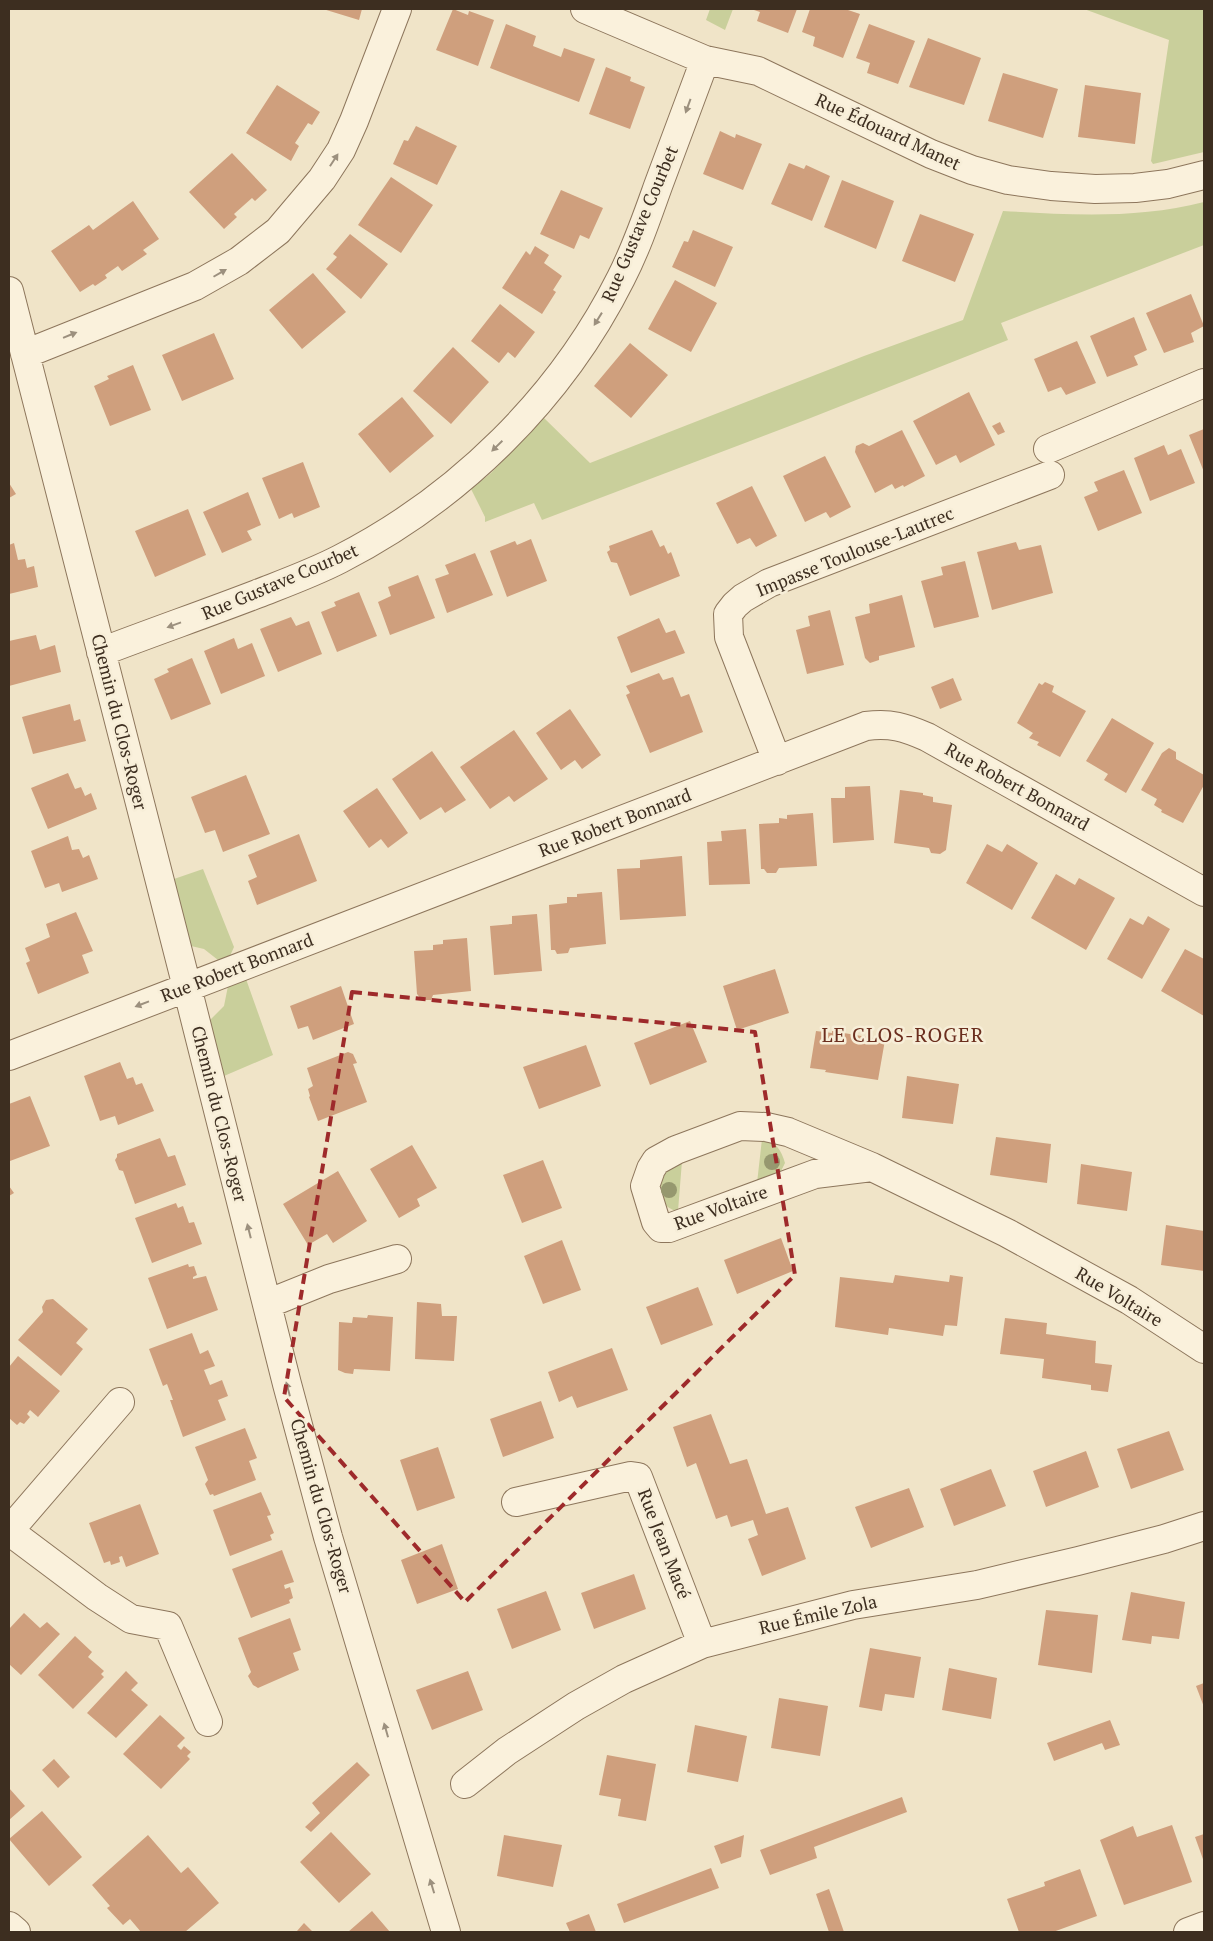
<svg xmlns="http://www.w3.org/2000/svg" width="1213" height="1941" viewBox="0 0 1213 1941" font-family="'PT Serif',serif">
	<style>
		.green { fill: #c9cf9b }
		.building { fill: #cf9f7d }
		.lines { fill: none; stroke-linecap: round; stroke-linejoin: round }
		.minor-casing { stroke: #8d765c; stroke-width: 30 }
		.minor { stroke: #faf1dc; stroke-width: 28 }
		.tree { fill: #96986f }
		.oneway { fill: #9c907e }
		.marked { fill: none; stroke: #9e2a2b; stroke-width: 4; stroke-dasharray: 10 6; stroke-linejoin: round }
		.labels { text-anchor: middle; stroke-width: 5; stroke-linejoin: round; paint-order: stroke }
		.street-label { font-size: 18px; fill: #3d2e20; stroke: #f7eed8 }
		.quarter-label { font-size: 20px; letter-spacing: 1px; fill: #6b2e1e; stroke: #f7eed8 }
	</style>
	<rect width="100%" height="100%" fill="#f0e4c8"/>
	<path class="green" d="M710,9H733L725,30L706,20Z
		M1084,9H1204V152L1153,164L1151,161L1169,40Z
		M1204,202V245L1001,323L1008,340L808,419L542,520L534,503L485,522V517L471,489L491,473L544,418L590,463L864,356L963,320L1003,211C1071,215 1138,219 1204,202Z
		M203,869L234,947L230,956L218,960L204,949L191,946L174,879Z
		M246,979L273,1055L224,1076L209,1021L224,1006L228,986Z
		M762,1139C776,1141 781,1150 785,1163L779,1175L757,1183Z
		M682,1161L678,1211C664,1209 662,1199 658,1187L665,1170Z"/>
	<path class="building" d="M323,9H362L359,20Z
		M453,9L468,15L469,11L494,20L478,66L436,50Z
		M751,9H797L788,33L757,21L760,12Z
		M810,9H845L860,14L843,58L813,46L815,37L802,32Z
		M506,24L536,36L533,46L561,57L564,48L595,59L579,102L490,68Z
		M869,24L915,41L898,84L867,73L870,63L856,58Z
		M928,38L981,58L964,105L909,87Z
		M606,67L631,77L630,81L645,87L630,129L589,114Z
		M1003,73L1058,89L1043,138L988,121Z
		M277,85L320,112L312,125L308,123L295,143L299,146L291,161L246,133Z
		M1085,85L1141,93L1135,144L1078,137Z
		M416,126L457,146L437,185L393,164L404,140L408,141Z
		M720,131L735,138L736,134L762,144L743,190L703,174Z
		M232,153L267,190L255,201L252,198L234,214L237,217L224,229L189,192Z
		M789,163L804,169L806,165L830,176L812,221L771,204Z
		M391,177L433,205L401,253L358,225Z
		M842,180L894,201L876,249L824,227Z
		M561,190L603,208L589,239L580,235L574,249L540,234Z
		M133,201L159,239L143,250L147,254L122,271L118,266L105,275L107,278L95,286L93,284L80,292L51,251L89,225L93,230Z
		M920,214L974,234L955,282L902,261Z
		M693,230L733,247L715,287L672,267L684,241L688,242Z
		M350,234L388,264L361,299L326,269L337,257L333,254Z
		M535,246L549,255L544,263L562,276L553,290L556,292L542,314L502,288L526,251L530,255Z
		M313,273L346,312L302,349L269,310Z
		M675,280L717,303L691,352L648,329Z
		M1191,294L1204,326L1191,333L1194,342L1164,353L1146,313Z
		M500,304L535,332L515,358L508,352L499,363L471,341Z
		M1134,317L1147,350L1134,356L1138,365L1107,377L1090,336Z
		M214,333L234,379L182,401L162,355Z
		M1077,341L1096,383L1066,395L1061,387L1048,392L1034,359Z
		M630,343L668,375L631,418L594,386Z
		M453,347L489,382L451,424L413,391Z
		M133,365L151,410L110,426L94,386L109,379L107,376Z
		M969,392L995,445L960,463L956,455L936,465L913,421Z
		M402,397L434,436L390,473L358,434Z
		M1000,422L1005,432L998,435L992,426Z
		M1204,429V472L1189,435Z
		M902,430L925,476L904,487L903,485L895,489L892,484L875,493L855,452L856,446L863,443L869,446Z
		M1164,445L1168,455L1181,449L1195,483L1150,501L1134,458Z
		M825,456L851,507L830,518L826,512L805,522L783,476Z
		M303,462L320,507L294,518L292,513L279,519L262,478Z
		M1124,470L1142,513L1098,531L1084,497L1098,491L1094,482Z
		M9,483L16,494L9,498Z
		M752,486L777,536L756,547L750,538L737,544L716,503Z
		M248,492L261,525L247,531L252,540L222,553L203,512Z
		M188,509L206,555L155,577L135,531Z
		M652,530L660,547L664,545L668,554L671,552L680,576L630,596L617,563L611,562L607,552L610,550L609,546Z
		M531,539L547,581L507,597L490,551L515,541L517,545Z
		M1016,542L1019,550L1041,545L1053,593L992,610L977,552Z
		M14,543L18,560L25,559L27,568L34,566L38,587L9,594V545Z
		M475,553L493,595L447,613L435,579L449,574L445,565Z
		M965,561L979,617L934,628L921,581L943,575L941,567Z
		M418,575L435,618L390,635L378,602L391,596L388,587Z
		M359,592L377,636L337,652L321,612L336,606L334,602Z
		M902,595L915,647L879,656V660L870,663L865,658L855,617L870,613L869,604Z
		M830,610L844,665L807,674L796,630L810,626L808,616Z
		M291,617L296,626L309,621L322,654L278,672L260,629Z
		M659,618L666,633L675,630L685,653L631,673L617,637Z
		M36,635L40,650L55,645L61,672L9,686V641Z
		M234,638L238,649L252,643L265,676L221,694L204,651Z
		M192,658L211,704L171,720L154,679L169,672L167,669Z
		M659,673L663,680L673,677L681,697L689,694L703,732L650,753L626,695L630,693L626,686Z
		M953,678L962,700L940,709L931,687Z
		M1045,682L1054,686L1052,692L1086,711L1060,757L1037,745L1039,742L1029,738L1033,733L1017,723L1039,683L1042,685Z
		M70,704L74,721L80,719L86,741L33,754L22,717Z
		M570,709L601,755L582,769L575,760L561,770L536,733Z
		M1112,718L1154,743L1126,793L1104,780L1108,774L1086,761Z
		M514,730L548,779L514,802L509,796L490,809L460,767Z
		M1169,748L1176,752V759L1204,775V785L1183,823L1161,812L1162,810L1154,805L1157,799L1141,790L1162,753Z
		M432,751L466,800L445,813L441,807L420,820L392,779Z
		M68,773L75,789L81,787L85,796L91,793L97,809L48,829L31,788Z
		M246,775L270,834L223,852L215,830L205,833L191,797Z
		M870,786L874,840L833,843L831,798H845V787Z
		M377,788L408,833L388,848L381,839L369,848L343,811Z
		M900,790L923,793V795L933,797V802L952,805L946,850L940,854L931,853L929,848L894,843Z
		M813,813L817,866L779,868L776,873H767L764,869H761L759,824L779,823V818L787,819V815Z
		M746,829L750,884L709,885L707,842L722,841L721,831Z
		M299,834L317,881L257,905L248,881L257,877L248,855Z
		M68,836L72,850L79,849L83,858L89,855L98,879L62,892L59,883L45,888L31,851Z
		M987,844L1002,852L1007,844L1038,863L1012,910L966,883Z
		M682,856L686,916L620,920L617,869L640,868V860Z
		M1056,874L1075,885L1079,878L1115,898L1086,950L1031,918Z
		M602,892L606,944L570,948L568,953L557,954L555,950H551L549,905L567,903V897H577V894Z
		M76,912L93,951L82,955L89,973L38,994L26,963L30,961L25,948L50,937L46,924Z
		M537,914L542,971L494,975L490,926L512,924V916Z
		M1148,916L1170,929L1142,979L1107,959L1130,918L1143,925Z
		M467,938L471,991L433,995L431,1000H422L417,994L414,951L433,950V945L443,944V940Z
		M1185,949L1204,959V1016L1161,991Z
		M775,969L789,1013L737,1030L723,986Z
		M341,986L354,1024L313,1040L308,1026L298,1029L290,1006Z
		M690,1021L707,1062L650,1085L634,1043Z
		M816,1031L832,1033V1031L885,1040L878,1080L825,1072L826,1070L810,1068Z
		M586,1045L601,1086L539,1109L523,1067Z
		M348,1052L353,1054L357,1063L353,1064L367,1102L318,1121L309,1097L310,1096L308,1089L313,1086L307,1068Z
		M120,1062L127,1079L133,1077L136,1085L142,1083L154,1111L118,1125L115,1116L100,1121L84,1076Z
		M907,1076L959,1084L953,1124L902,1118Z
		M30,1096L50,1146L10,1161L9,1104Z
		M996,1137L1051,1144L1047,1183L990,1175Z
		M160,1138L168,1157L175,1155L186,1185L135,1204L123,1171L119,1170L115,1160L117,1157V1154Z
		M412,1145L437,1188L417,1199L420,1206L399,1218L370,1169Z
		M543,1160L562,1208L522,1223L503,1175Z
		M1081,1164L1132,1172L1127,1211L1077,1204Z
		M338,1171L367,1221L333,1243L327,1234L308,1245L283,1204Z
		M9,1186L14,1193L9,1196Z
		M176,1203L178,1208L183,1206L189,1223L194,1222L202,1244L152,1263L135,1218Z
		M1166,1225L1204,1231V1271L1161,1265Z
		M781,1238L793,1271L737,1294L724,1260Z
		M562,1240L581,1290L543,1304L524,1256Z
		M188,1264L189,1267L194,1266L197,1275L193,1277V1279L206,1276L218,1310L167,1329L148,1278Z
		M895,1275L949,1282L950,1275L963,1277L957,1326L945,1325L943,1336L889,1328L888,1335L835,1327L840,1277L893,1283Z
		M698,1287L713,1325L661,1345L646,1307Z
		M53,1299L88,1329L76,1343L83,1349L61,1376L18,1340L43,1312L42,1307L46,1300Z
		M417,1302L441,1304L442,1316H457L454,1361L415,1359Z
		M368,1315L393,1317L390,1371L354,1369L353,1374L345,1373L338,1370L339,1322L352,1323L353,1317L367,1318Z
		M1005,1318L1047,1323L1046,1334L1096,1341L1095,1363L1112,1365L1108,1392L1091,1390V1385L1042,1378L1044,1359L1000,1354Z
		M192,1333L200,1354L208,1350L215,1366L204,1370L210,1385L222,1380L228,1396L218,1400L226,1420L183,1437L170,1400H173L167,1384L163,1386L149,1349Z
		M612,1348L628,1390L577,1408L572,1396L559,1402L548,1372Z
		M18,1356L60,1391L38,1417L30,1410L27,1414L30,1417L24,1424L20,1422L17,1425L9,1418V1367Z
		M541,1401L554,1438L503,1457L490,1419Z
		M711,1414L730,1464L747,1459L766,1514L788,1507L806,1559L762,1576L748,1539L758,1535L753,1520L731,1527L727,1515L716,1519L696,1463L687,1467L673,1427Z
		M245,1428L257,1458L249,1461L256,1480L214,1496L213,1494L210,1495L205,1484L208,1480L195,1447Z
		M1169,1431L1184,1470L1131,1489L1117,1449Z
		M438,1447L455,1498L417,1511L400,1460Z
		M1086,1451L1099,1487L1046,1507L1033,1471Z
		M991,1469L1006,1506L954,1526L940,1489Z
		M909,1488L924,1527L871,1548L855,1507Z
		M261,1492L271,1515L267,1516L274,1533L270,1535L272,1540L230,1556L213,1510Z
		M140,1504L159,1554L126,1567L122,1556L119,1557L120,1562L111,1565L110,1561L104,1563L89,1523Z
		M442,1544L458,1589L417,1604L401,1560Z
		M282,1550L294,1582L284,1585L285,1589L290,1587L293,1598L289,1600L290,1603L251,1618L232,1569Z
		M634,1574L646,1609L594,1629L581,1593Z
		M546,1591L561,1630L512,1649L497,1609Z
		M1131,1592L1185,1602L1179,1639L1152,1636L1151,1644L1122,1640Z
		M1046,1610L1098,1615L1092,1673L1038,1665Z
		M24,1613L40,1628L47,1622L60,1634L21,1675L9,1664V1629Z
		M290,1618L301,1650L293,1653L299,1670L258,1688L253,1685L248,1676L251,1672L238,1638Z
		M75,1636L92,1652L88,1657L104,1671L101,1674L104,1677L73,1709L38,1675Z
		M870,1648L921,1657L914,1698L885,1694L882,1711L859,1707Z
		M949,1668L997,1678L991,1719L942,1710Z
		M126,1671L138,1683L131,1690L148,1705L116,1738L87,1713Z
		M468,1671L483,1710L432,1730L416,1690Z
		M1204,1683V1707L1196,1686Z
		M779,1698L828,1706L820,1756L771,1748Z
		M160,1715L185,1738L177,1746L181,1750L184,1746L191,1752L187,1756L190,1759L161,1789L123,1754Z
		M1110,1720L1120,1745L1105,1750L1102,1743L1054,1761L1047,1743Z
		M695,1725L747,1736L738,1782L687,1772Z
		M607,1755L656,1764L646,1821L618,1816L621,1799L599,1795Z
		M54,1759L70,1777L58,1788L42,1770Z
		M357,1762L370,1775L311,1832L305,1827L320,1813L312,1803Z
		M9,1788L25,1806L9,1820Z
		M902,1797L907,1812L814,1847L817,1858L770,1875L760,1850Z
		M42,1811L82,1857L49,1886L9,1839Z
		M1172,1825L1192,1882L1124,1905L1100,1840L1133,1826L1137,1837Z
		M331,1832L371,1874L339,1903L300,1862Z
		M1204,1834V1862L1195,1837Z
		M148,1835L181,1873L188,1867L219,1903L185,1932H141L130,1919L123,1925L107,1908L110,1906L92,1885Z
		M504,1835L562,1845L553,1887L497,1876Z
		M744,1835L741,1857L721,1864L714,1846Z
		M711,1868L719,1888L624,1923L617,1904Z
		M1080,1869L1097,1916L1053,1932H1019L1007,1899L1045,1886L1044,1882Z
		M829,1889L844,1932H829L816,1894Z
		M372,1911L390,1932H348Z
		M589,1914L596,1932H570L566,1923Z
		M304,1923L313,1932H298L297,1931Z"/>
	<g class="lines">
		<defs>
			<path id="minor" d="M585,9L705,60L758,71L931,154L972,170L1008,180L1051,186L1095,189L1135,188L1168,184L1204,175
				M9,291L187,987L287,1384L328,1537L446,1932
				M25,354L195,286L239,261L278,231L322,179L341,150L354,121L397,9
				M1048,449L1204,383
				M101,652C153,632 205,614 257,594C285,583 313,573 340,559C459,498 561,398 621,278C636,249 647,217 658,186C674,144 689,102 705,60
				M777,761L729,637L728,614L735,605L743,598L769,583L1050,475
				M9,1056L866,726C891,723 904,727 927,737L1204,892
				M872,1167L815,1174L669,1228H661L656,1222L645,1186L651,1169L656,1161L676,1150L740,1126L766,1127L788,1132L872,1167L1007,1233L1129,1300L1204,1349
				M267,1304L329,1279L397,1259
				M516,1502L631,1476L638,1477L702,1644
				M9,1531L97,1597L131,1619L168,1626L208,1722
				M9,1531L120,1402
				M465,1784L507,1751L576,1706L624,1679L702,1644L853,1605L977,1585L1078,1561L1164,1539L1204,1526
				M9,1926L16,1932
				M1188,1932L1204,1926"/>
		</defs>
		<use href="#minor" class="minor-casing"/>
		<use href="#minor" class="minor"/>
	</g>
	<g class="tree">
		<circle cx="772" cy="1162" r="8"/>
		<circle cx="669" cy="1190" r="8"/>
	</g>
	<defs><path id="oneway-solid" d="M-6-.8H1V-3.2L6.5 0L1 3.2V.8H-6Z" transform="scale(1.25)"/></defs>
	<g class="oneway">
		<use href="#oneway-solid" transform="translate(688 106) rotate(110)"/>
		<use href="#oneway-solid" transform="translate(334 160) rotate(-57)"/>
		<use href="#oneway-solid" transform="translate(220 273) rotate(-30)"/>
		<use href="#oneway-solid" transform="translate(598 319) rotate(122)"/>
		<use href="#oneway-solid" transform="translate(70 335) rotate(-22)"/>
		<use href="#oneway-solid" transform="translate(497 446) rotate(136)"/>
		<use href="#oneway-solid" transform="translate(174 625) rotate(160)"/>
		<use href="#oneway-solid" transform="translate(142 1004) rotate(159)"/>
		<use href="#oneway-solid" transform="translate(249 1231) rotate(-104)"/>
		<use href="#oneway-solid" transform="translate(288 1389) rotate(-105)"/>
		<use href="#oneway-solid" transform="translate(386 1730) rotate(-106)"/>
		<use href="#oneway-solid" transform="translate(432 1886) rotate(-107)"/>
	</g>
	<path class="marked" d="M352,992L755,1032L795,1275L465,1602L284,1397Z"/>
	<g class="labels">
		<g class="street-label">
			<text transform="translate(888 132) rotate(25)" y="6">Rue Édouard Manet</text>
			<text transform="translate(640 224) rotate(-67)" y="6">Rue Gustave Courbet</text>
			<text transform="translate(855 552) rotate(-22)" y="6">Impasse Toulouse-Lautrec</text>
			<text transform="translate(280 582) rotate(-23)" y="6">Rue Gustave Courbet</text>
			<text transform="translate(119 722) rotate(76)" y="6">Chemin du Clos-Roger</text>
			<text transform="translate(1017 787) rotate(29)" y="6">Rue Robert Bonnard</text>
			<text transform="translate(615 823) rotate(-21)" y="6">Rue Robert Bonnard</text>
			<text transform="translate(237 968) rotate(-21)" y="6">Rue Robert Bonnard</text>
			<text transform="translate(219 1114) rotate(76)" y="6">Chemin du Clos-Roger</text>
			<text transform="translate(721 1208) rotate(-20)" y="6">Rue Voltaire</text>
			<text transform="translate(1119 1297) rotate(31)" y="6">Rue Voltaire</text>
			<text transform="translate(321 1506) rotate(74)" y="6">Chemin du Clos-Roger</text>
			<text transform="translate(664 1544) rotate(69)" y="6">Rue Jean Macé</text>
			<text transform="translate(818 1615) rotate(-13)" y="6">Rue Émile Zola</text>
		</g>
		<g class="quarter-label">
			<text x="903" y="1042">LE CLOS-ROGER</text>
		</g>
	</g>
	<rect width="1213" height="1941" fill="none" stroke="#3d2e20" stroke-width="20"/>
</svg>
